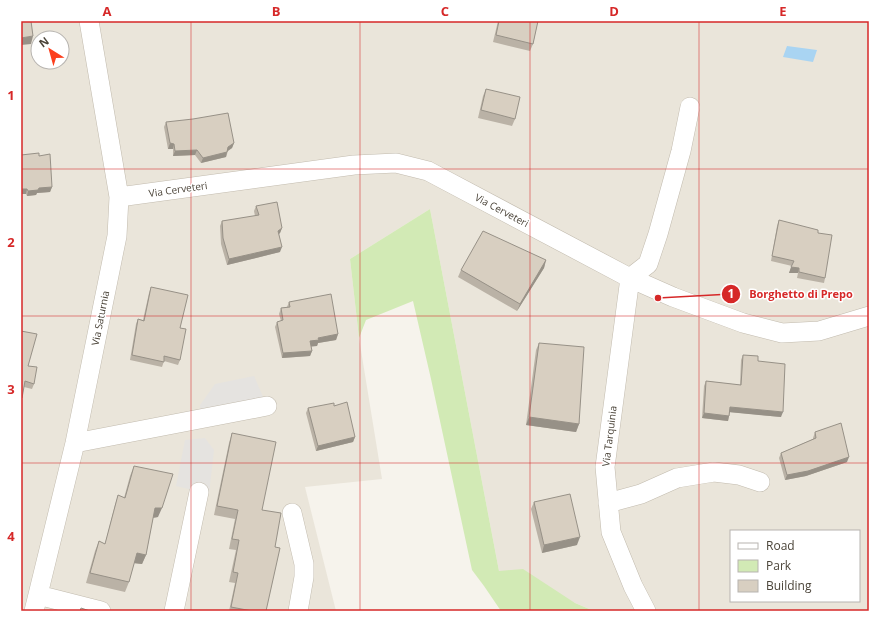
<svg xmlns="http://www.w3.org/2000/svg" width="890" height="632" viewBox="0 0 890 632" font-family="'Open Sans',sans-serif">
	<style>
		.residential { fill: #eae5da; fill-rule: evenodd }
		.green { fill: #d2eab5 }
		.parking { fill: #e5e3e0 }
		.water { fill: #a9d4f2 }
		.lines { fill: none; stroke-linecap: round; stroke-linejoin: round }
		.street-casing { stroke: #c2bbae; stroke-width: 20 }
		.street { stroke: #fff; stroke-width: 19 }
		.wall { fill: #bab2a6 }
		.shaded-wall { fill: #979187 }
		.building { fill: #d8cfc1; stroke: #979187 }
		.grid { fill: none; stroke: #d62828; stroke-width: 1; stroke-opacity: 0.55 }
		.labels { text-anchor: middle; stroke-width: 3; stroke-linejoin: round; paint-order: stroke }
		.street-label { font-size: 10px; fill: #4b4439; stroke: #fff }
		.leader { fill: none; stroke: #d62828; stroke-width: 1.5 }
		.callout-dot { fill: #d62828; stroke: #fff; stroke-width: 1.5 }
		.mark-label { font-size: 12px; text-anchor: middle; font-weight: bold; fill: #fff }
		.callout-label { font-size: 11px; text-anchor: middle; font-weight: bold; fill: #d62828; stroke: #fff; stroke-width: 3; stroke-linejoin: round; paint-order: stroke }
		.neatline { fill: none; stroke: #d62828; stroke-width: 1.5 }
		.grid-label { font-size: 13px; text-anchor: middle; font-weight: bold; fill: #d62828 }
	</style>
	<rect width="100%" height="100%" fill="#f6f3ec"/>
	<path class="residential" d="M21,21H869V611H594L499,571L430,209L350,259L359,338L382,479L305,487L336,611H21ZM38,38H62V62H38ZM731,531H859V601H731Z"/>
	<path class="green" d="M430,209L499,571L523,569L575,603L594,611H501L484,586L472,570L431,379L413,301L366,320L359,338L350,259Z"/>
	<path class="parking" d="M254,376L267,406L201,418L200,405L215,384Z
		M205,438L214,450L209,494L176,486L185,440Z"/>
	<path class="water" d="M787,46L817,50L813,62L783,57Z"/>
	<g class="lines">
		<defs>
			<path id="street" d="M119,197L354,165L396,163L428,171L630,278L673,297L743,323L782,333L819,331L869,316
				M75,443L267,406
				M608,503L641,494L677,478L714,472L739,475L760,482
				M292,513L304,564V577L298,611
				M38,595L101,611
				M34,611L75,443L117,236L119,197L89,21
				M174,611L199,492
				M646,611L633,586L611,532L605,467L630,278L648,264L658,234L681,151L690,107"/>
		</defs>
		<use href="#street" class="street-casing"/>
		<use href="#street" class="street"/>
	</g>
	<path class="wall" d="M498,21H538L533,44L530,51L493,42Z
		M486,89L515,119L512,126L478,118L483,96Z
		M166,122L234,143L232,148L228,151L226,157L201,163L195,155L173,156V149H168L164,127Z
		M21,155L39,156L52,187L50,192L37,193L36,195L27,196L26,194H21Z
		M256,206L282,228L280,233L279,234L280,252L227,265L221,244L220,226L222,221L255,216L254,211Z
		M779,220L825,278L824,283L797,278L798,273H789L792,266L771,261L777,226Z
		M546,260L544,268L517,311L458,277L461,270Z
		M151,287L180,328V360L178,365L164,361L162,367L130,360L136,324L138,319L143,320L149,293Z
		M289,302L338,334L336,340L318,343L317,346H311L312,351L310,356L282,358L275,327L277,322L281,321L279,314L281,308L287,307Z
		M21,331L28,366L34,384L32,389L24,387L21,401Z
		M539,343L579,424L576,432L526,425L536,350Z
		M743,355L758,361L781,417L730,412L729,416L728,421L702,418L704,386L706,381L740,385L741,360Z
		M308,408L355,437L353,442L316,451L306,413Z
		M815,432L847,462L806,476L785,480L779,458L781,453L813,439V438Z
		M232,433L262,510L275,547L266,611H229L235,583L229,582L236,550L229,549L235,519L214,515L229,443Z
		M134,466L158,517L153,518L146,555L142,564L134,563L129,582L125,592L86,583L95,551L99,541L105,544L115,505L118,495L124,498L130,476Z
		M534,502L577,545L542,553L531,509Z"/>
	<path class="shaded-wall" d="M33,36L31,44L21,45V38Z
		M170,143L174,144L173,149H168Z
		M234,143L232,148L226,152L228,147Z
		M197,150L195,155L173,156L175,151Z
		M227,152L226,157L201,163L203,158Z
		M52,187L50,192L37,193L36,195L27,196L28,191L39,188Z
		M21,189H27L26,194H21Z
		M282,228L280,233L276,236L278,231Z
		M282,247L280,252L227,265L229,259Z
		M546,260L544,268L517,311L520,304Z
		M791,267L799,268L798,273H789Z
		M338,334L336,340L318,343L317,346L308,347L310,341L318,338Z
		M312,351L310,356L282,358L283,353Z
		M730,407L783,412L781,417L728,412Z
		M704,413L729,416L728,421L702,418Z
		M529,417L579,424L576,432L526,425Z
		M355,437L353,442L316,451L318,446Z
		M849,457L847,462L806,476L785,480L787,475Z
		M155,508H162L158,517L151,518Z
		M580,537L577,545L542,553L544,545Z
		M137,553L146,555L142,564L133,563Z"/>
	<path class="building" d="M21,21H31L33,36L21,38Z
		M499,21H538L533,44L496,35Z
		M486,89L520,97L515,119L481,110Z
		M228,113L234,143L228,147L227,152L203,158L197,150L175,151L174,144L170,143L166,122L193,119Z
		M39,153V156L50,154L52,187L39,188L38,190L28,191L27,189H21V155Z
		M277,202L282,228L278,231L282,247L229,259L223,238L222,221L259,215L256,206Z
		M779,220L818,230V233L832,235L825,278L799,272V268L791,267L794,261L772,256Z
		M483,231L546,260L520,304L461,270Z
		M151,287L188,295L180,328L186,329L180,360L164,356V362L132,355L138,319L144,321Z
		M331,294L338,334L318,338L319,340L310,341L312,351L283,353L277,322L283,320L281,308L290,307L289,302Z
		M21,331L37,334L28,366L37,367L34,384L25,381L22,398H21Z
		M539,343L584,347L579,424L529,417Z
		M743,355L758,356V361L785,364L783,412L730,407L729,416L704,413L706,381L741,385Z
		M347,402L355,437L318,446L308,408L334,403V406Z
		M841,423L849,457L808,471L787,475L781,453L816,438L815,432Z
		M232,433L276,442L262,510L281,513L275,547L280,548L266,611H252L231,607L238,573L233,572L239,540L232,539L238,510L217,506Z
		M134,466L173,474L162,508H155L146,555L137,553L129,582L90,573L99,541L105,544L118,495L125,498Z
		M570,494L580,537L544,545L534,502Z
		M81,608L90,611H80Z"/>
	<path class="grid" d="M191,21V611M360,21V611M530,21V611M699,21V611M21,169H869M21,316H869M21,463H869"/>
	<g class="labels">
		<g class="street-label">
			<text transform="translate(178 189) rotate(-8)" y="4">Via Cerveteri</text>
			<text transform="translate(502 210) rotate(28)" y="4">Via Cerveteri</text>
			<text transform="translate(100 318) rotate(-79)" y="4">Via Saturnia</text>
			<text transform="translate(609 436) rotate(-83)" y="4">Via Tarquinia</text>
		</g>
	</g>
	<path class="leader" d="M658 298L731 294"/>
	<g class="callout-dot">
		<circle cx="658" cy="298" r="4"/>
		<circle cx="731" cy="294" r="10"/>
	</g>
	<g class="mark-label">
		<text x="731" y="298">1</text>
	</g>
	<g class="callout-label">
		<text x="801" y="298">Borghetto di Prepo</text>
	</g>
	<rect width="890" height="632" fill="none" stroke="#ffffff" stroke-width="44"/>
	<rect x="730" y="530" width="130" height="72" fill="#ffffff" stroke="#b7b4b0"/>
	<rect x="738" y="543" width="20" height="6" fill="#ffffff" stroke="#b7b4b0"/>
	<text x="766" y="550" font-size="12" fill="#4b4439">Road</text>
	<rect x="738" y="560" width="20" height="12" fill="#d2eab5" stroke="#b7b4b0"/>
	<text x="766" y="570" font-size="12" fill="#4b4439">Park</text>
	<rect x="738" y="580" width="20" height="12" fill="#d8cfc1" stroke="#b7b4b0"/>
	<text x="766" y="590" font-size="12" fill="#4b4439">Building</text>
	<g transform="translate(50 50) rotate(323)"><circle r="19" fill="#ffffff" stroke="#b7b4b0"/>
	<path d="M0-3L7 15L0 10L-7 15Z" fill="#fc3f1d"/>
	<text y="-6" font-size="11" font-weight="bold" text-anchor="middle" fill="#4b4439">N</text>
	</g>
	<rect x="22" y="22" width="846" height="588" class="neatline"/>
	<g class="grid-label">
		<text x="107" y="16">A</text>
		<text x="276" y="16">B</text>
		<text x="445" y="16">C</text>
		<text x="614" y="16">D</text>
		<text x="783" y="16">E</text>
		<text x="11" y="100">1</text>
		<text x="11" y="247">2</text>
		<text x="11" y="394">3</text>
		<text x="11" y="541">4</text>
	</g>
</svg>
